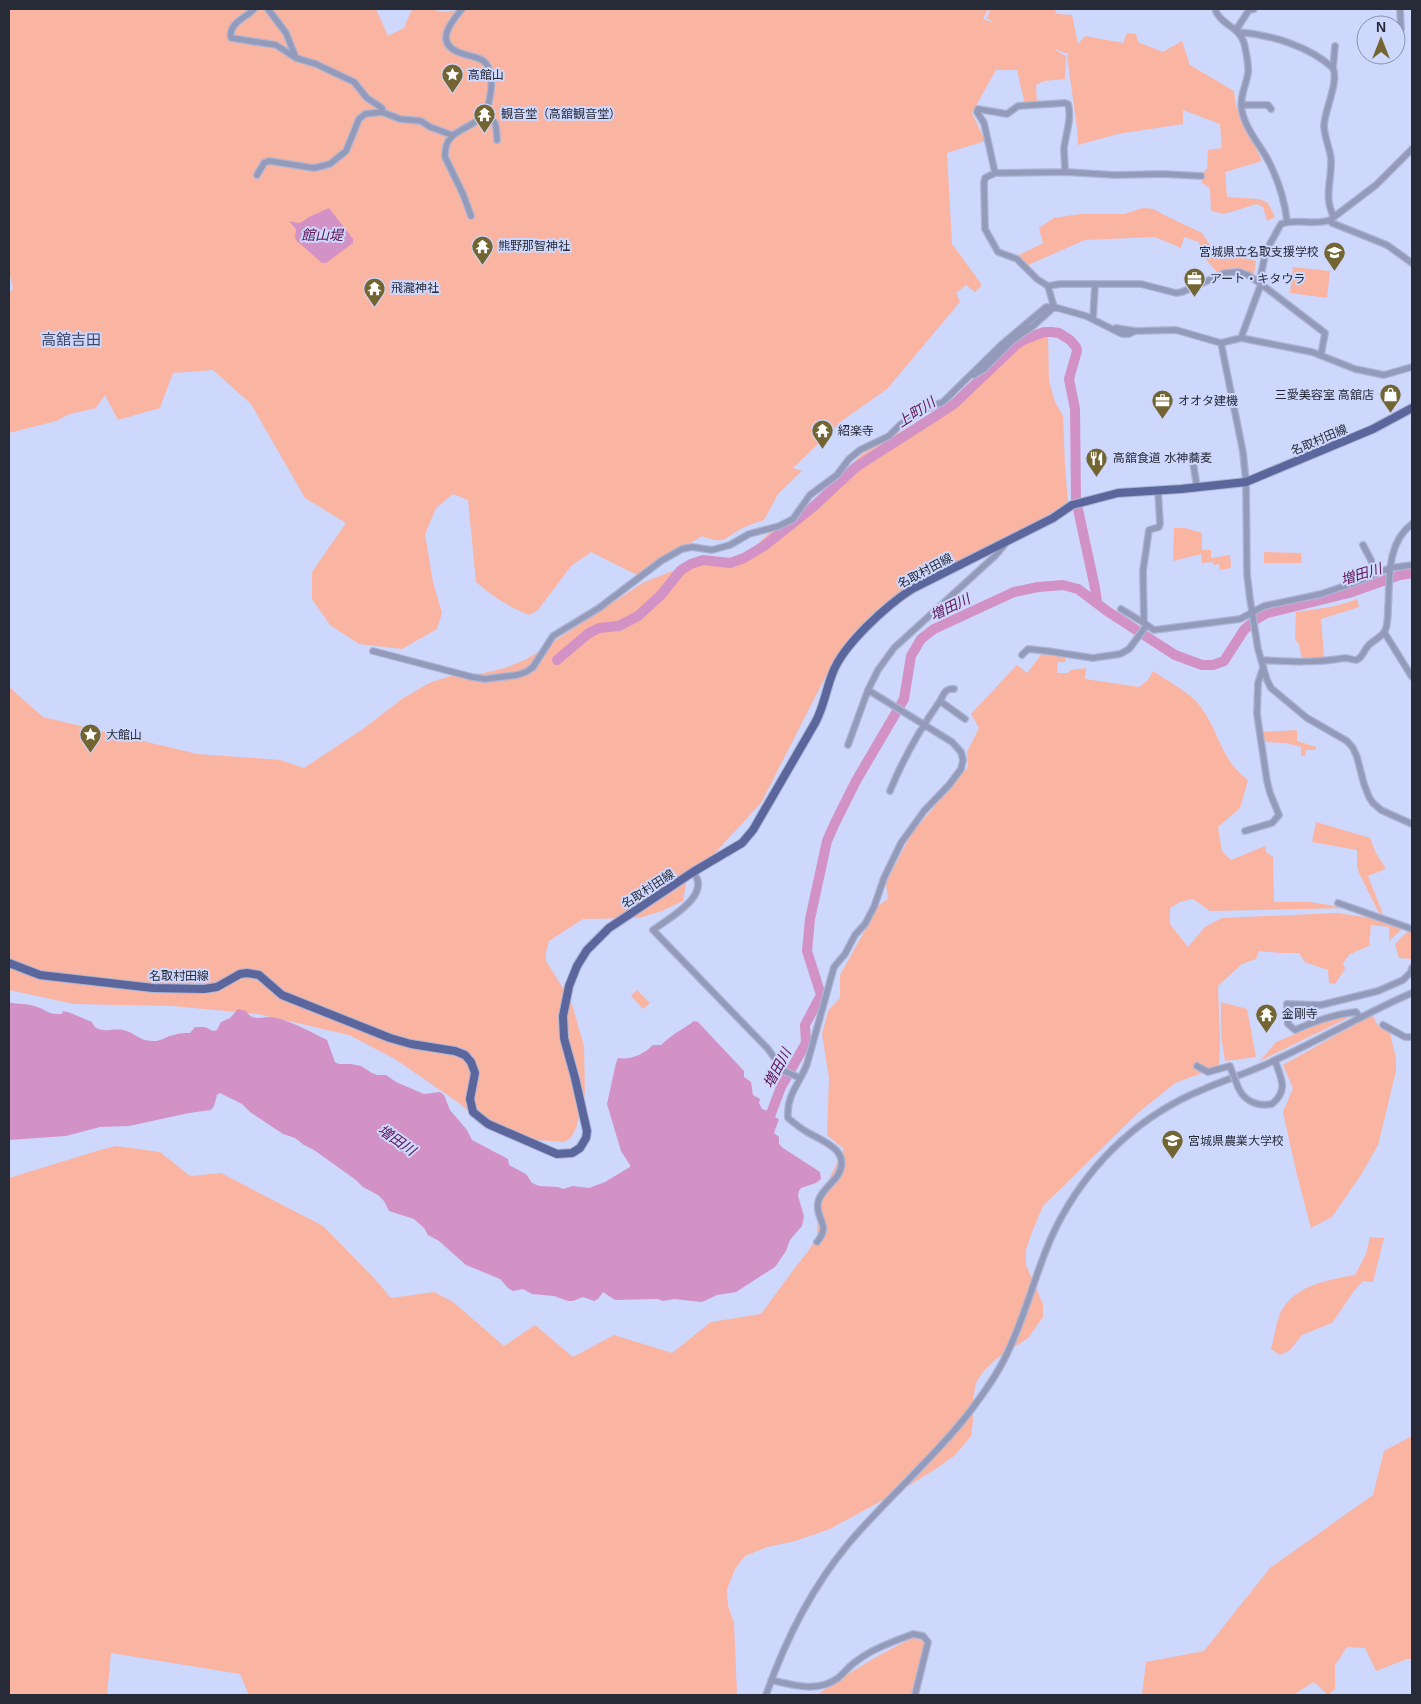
<svg xmlns="http://www.w3.org/2000/svg" width="1421" height="1704" viewBox="0 0 1421 1704" font-family="Arial,'Noto Sans JP',sans-serif">
	<style>
		.green { fill: #fab4a2 }
		.water { fill: #d292c5 }
		.lines { fill: none; stroke-linecap: round; stroke-linejoin: round }
		.river { stroke: #d292c5; stroke-width: 10 }
		.minor-casing { stroke: #adb5d5; stroke-width: 8 }
		.major-casing { stroke: #adb5d5; stroke-width: 10 }
		.minor { stroke: #949bba; stroke-width: 5.5 }
		.major { stroke: #5b669d; stroke-width: 8 }
		.minor-bridge-casing { stroke: #adb5d5; stroke-width: 8; stroke-linecap: butt }
		.minor-bridge { stroke: #949bba; stroke-width: 5.5 }
		.labels { text-anchor: middle; stroke-width: 4; stroke-linejoin: round; paint-order: stroke }
		.poi-label { font-size: 12px; fill: #272b38; stroke: #ced7fc; text-anchor: start }
		.street-label { font-size: 12px; fill: #272b38; stroke: #ced7fc }
		.water-label { font-size: 14px; font-style: italic; fill: #5e1254; stroke: #ced7fc }
		.quarter-label { font-size: 15px; fill: #414765; stroke: #ced7fc }
	</style>
	<rect width="100%" height="100%" fill="#ced7fc"/>
	<path class="green" d="M9,9H376L388,36L404,28L412,9H431L442,12L467,9H988L983,19L995,23L987,18L990,9H1054L1057,14L1072,15L1078,44L1085,36L1123,43L1127,33L1136,34L1138,42L1163,52L1182,41L1190,65L1234,91L1236,106L1262,161L1225,172L1227,197L1259,199L1268,203L1275,217L1267,221L1263,207L1257,204L1224,214L1211,211L1210,188L1202,183V173L1207,169L1208,150L1222,148L1220,124L1183,110V124L1118,134L1078,145L1077,128L1067,56L1069,54L1053,49L1066,56L1065,79L1044,81L1036,85L1037,103L1025,105L1017,70H996L972,113L985,141L947,153L952,244L982,285L975,292L966,285L956,293L960,302L887,389L843,420L793,468L802,471L778,494L764,520C758,522 751,524 745,527C725,536 727,546 702,536L637,575L591,552L571,566L538,610L529,615C509,607 493,597 476,582L468,500L453,494L436,508L425,534L433,582L442,613L437,629L402,649L359,644L330,625L312,599V572L346,523L305,498L251,404L213,370L173,373L160,408L118,420L105,395L96,408L70,414L56,421L9,433V294L13,288L9,271Z
		M1143,208L1154,209L1164,215L1202,233L1219,258L1233,255L1256,261L1254,274C1241,266 1232,267 1218,273L1199,252V242L1184,237L1181,248L1155,237L1085,240L1028,265L1019,255L1043,243L1039,228L1054,218L1080,214H1124Z
		M1293,267L1330,271L1327,298L1290,293Z
		M1042,336H1048L1049,381L1055,402L1063,416L1065,466L1068,503L998,545L903,591L862,630L832,664L761,803L714,854L688,871L683,901L662,911L639,918L583,919L549,941L546,952V961L571,1001L584,1046L585,1093L576,1128L571,1138L564,1142L537,1140L502,1132L482,1123L459,1103L395,1059L349,1035L258,1014L172,1006L74,1004L9,990V687L43,717L197,754L280,760L304,768L363,729L402,699L429,683L451,676L484,673L505,668L527,659L644,582L670,572L746,556L769,533L790,525L862,454L947,405L1028,340Z
		M1174,528H1185L1202,533V550H1211V558L1230,555L1231,568L1220,570L1219,564L1214,565L1213,562L1202,563L1201,554L1173,561Z
		M1264,552L1301,553L1302,563H1264Z
		M1357,599L1359,607L1321,619L1324,657L1302,661L1299,644L1295,640L1296,612C1317,609 1338,607 1357,599Z
		M1044,651L1066,655L1065,662H1058L1057,673H1068L1071,670L1086,668L1085,679L1139,687L1148,680L1153,671C1168,682 1190,692 1200,706C1220,732 1219,758 1248,780L1240,808L1218,827L1222,851L1231,860L1265,846L1266,852L1273,857L1274,902H1310L1348,908L1210,911L1193,899L1180,902L1170,908V924L1188,947L1205,927L1222,918L1337,913L1372,918L1402,929L1389,941V927L1371,925L1369,946L1350,954L1343,963L1345,969L1335,984L1329,983L1328,970L1305,962L1299,953H1282L1259,951L1256,959L1242,964L1218,986L1220,1040L1219,1067L1175,1083L1139,1112L1043,1206L1032,1232L1026,1250V1265L1043,1304V1317L1028,1338L996,1359L982,1373L976,1383L973,1399V1422L971,1436L962,1447L954,1456L937,1468L905,1488L830,1529L795,1541L767,1547L745,1556L735,1569L727,1589L728,1606L734,1623L737,1695H249L240,1674L111,1653L107,1695H9V1178L100,1150L116,1146L160,1152L190,1176L221,1173L323,1226L374,1278L391,1298L434,1292L453,1302L504,1346L535,1325L573,1357L614,1335L672,1353L711,1322L761,1314L794,1269L809,1250L817,1236L818,1202L844,1149L827,1135L829,1078L822,1034L828,1011L840,998V975L879,905L888,899L886,883L911,834L968,767L967,752L979,728L971,714L1017,665L1027,673Z
		M1297,730V741L1316,747V750H1306L1305,756H1301V747L1286,743L1264,742L1262,732Z
		M1316,822L1370,838L1376,853L1386,869L1368,876L1383,914L1379,913L1359,873L1357,866V850L1312,842Z
		M1408,931L1412,932V959L1399,958L1395,944Z
		M637,990L650,1003L643,1009L631,996Z
		M1221,1002L1247,1009L1256,1057L1225,1061L1221,1035Z
		M1354,1015L1260,1061L1276,1042L1327,1021L1341,1016Z
		M1372,1015L1379,1027L1390,1033L1396,1059V1071L1378,1145L1361,1175L1332,1217L1311,1228L1296,1171L1283,1112L1293,1088L1283,1065Z
		M1370,1237L1384,1238L1373,1282L1363,1281L1354,1291L1332,1323L1302,1335L1290,1350L1280,1355L1271,1349C1274,1338 1277,1317 1283,1308C1299,1284 1329,1280 1355,1275L1366,1254Z
		M1412,1436V1659H1407L1376,1671L1365,1648L1347,1647L1335,1665V1689L1328,1695L1314,1682L1293,1695H1142L1146,1662L1204,1651L1270,1568L1373,1495L1384,1451Z
		M915,1637L925,1643L915,1695H817C849,1673 880,1653 915,1637Z"/>
	<path class="water" d="M329,208L353,239V243L326,263H322L297,241L295,238L296,229L289,221L298,223L302,222L309,217Z
		M9,1002C17,1005 26,1003 34,1006C47,1009 46,1015 62,1014L63,1011C74,1013 81,1018 92,1022C96,1035 113,1028 123,1030C134,1032 139,1041 152,1041C161,1042 166,1036 174,1035C179,1033 185,1033 190,1033L195,1027H205L213,1031L217,1030L221,1022L230,1018L238,1009L246,1011C254,1024 264,1014 277,1018C295,1023 311,1032 327,1040L335,1062L339,1064H351L361,1066L372,1073L377,1075H386L396,1082L424,1094L440,1092L444,1095L450,1110L467,1130L472,1140L508,1159L509,1165L526,1174L532,1183L539,1186L558,1187L563,1189L573,1186L589,1188L605,1182L630,1167V1165L621,1151L607,1104L616,1063L618,1058C631,1060 644,1054 653,1045H661C672,1034 682,1030 694,1021L698,1022L744,1071V1077L751,1082L753,1095L760,1099L759,1103L762,1109L768,1111V1114L779,1119L774,1133L779,1137V1144L783,1148L820,1172L821,1179L816,1183L801,1188L799,1191L798,1196L804,1216L802,1226L790,1240L786,1251L775,1267L736,1292L717,1295L702,1302L674,1299L663,1301L658,1299L615,1300L603,1292L598,1299L594,1301L583,1297L573,1301H568L554,1296L532,1294L523,1289L513,1291L508,1288L500,1279L466,1265L439,1241L428,1235L424,1228L414,1219L389,1211L384,1201L378,1195L363,1187L356,1180L314,1150L304,1145L295,1138L283,1134L250,1112L242,1104L220,1093L217,1095L214,1106L211,1110L189,1113L129,1126L100,1127L66,1136L9,1140Z"/>
	<g class="lines">
		<path class="river" d="M557,660L589,633L599,628L619,626L638,616L660,596L681,570L691,564L703,560L730,563L744,558L764,546L813,507L856,467L954,404L1016,345L1023,340L1044,332H1052L1059,333L1070,340L1076,347L1077,351L1069,379L1075,409L1076,500L1095,588L1097,602
			M766,1127L781,1087L806,1043L805,1025L821,995L807,951L810,919L827,841L835,823L856,781L904,699L911,656L921,639L934,629L1014,592L1038,587L1063,585L1078,589L1107,611L1175,655L1202,665H1213L1224,661L1244,630L1255,620L1267,613L1349,593L1400,575L1412,573"/>
		<defs>
			<path id="minor" d="M254,9C246,18 228,23 231,38L276,45L296,58L316,64L354,82L367,98L382,108V112
				M268,9L286,33L296,58
				M462,9C452,21 434,42 458,52C473,59 488,54 491,77C492,88 490,106 483,115C469,132 444,128 445,157L463,194L471,216
				M1215,9C1220,25 1239,26 1244,43C1246,52 1249,64 1248,73C1246,86 1239,98 1242,111C1246,131 1263,148 1271,166C1279,183 1285,203 1287,221
				M1400,9L1401,29
				M1236,30L1249,10L1254,9
				M1239,32C1271,35 1309,46 1333,68C1339,82 1325,109 1324,125C1324,137 1330,148 1331,159C1332,181 1323,197 1334,217
				M1333,68L1335,46
				M1242,105H1268L1271,109
				M484,114C498,122 496,125 497,140
				M1412,149L1376,185L1330,220L1332,223L1387,245L1412,263
				M995,173L984,123L977,112L978,109L1007,114L1018,106L1065,103L1068,104C1072,118 1066,133 1064,148C1064,156 1065,164 1065,172
				M257,175L264,163L269,161L314,168L330,164L346,151L359,119L365,114L382,112L400,119L421,121L430,127L452,135
				M1048,286L1060,284H1141L1176,293L1182,292L1225,273L1239,272L1248,275L1261,284L1325,333L1321,355
				M1054,307L1048,286L1037,279L1017,259L998,252L985,229L984,183L985,178L995,173L1065,172L1115,175L1163,174L1201,176
				M1093,319L1095,285
				M1116,328L1135,331L1176,330L1221,343L1241,338L1312,352L1355,369L1384,375L1412,367
				M1241,338L1261,284L1260,279L1266,251L1281,224C1296,218 1314,226 1330,220
				M1221,343L1243,452L1246,482L1247,574L1250,599L1258,649L1267,680L1271,688L1307,718L1347,741L1353,748L1357,757L1364,784L1369,797L1373,803L1381,810L1412,824
				M974,375L984,369L1013,340L1033,326L1054,307
				M1192,456L1197,487
				M1158,490L1160,524L1159,527L1149,530L1143,571L1144,623L1154,630L1240,619L1264,606L1321,594L1362,580L1390,568L1412,565
				M1363,545L1371,560L1375,574
				M1121,609L1144,623
				M1384,632L1412,677
				M373,651L472,677L485,679L517,675L526,672L533,667L553,636L599,608L661,561L682,549L692,547L712,550L730,545L749,534L779,526L793,519L810,495L837,475L849,459L860,450L889,436L900,425L917,412L943,402L1001,345L1046,307H1054L1086,316L1122,334H1129L1135,331
				M1022,655L1028,649L1047,651L1093,658L1120,654L1129,649L1147,625
				M1261,660C1290,662 1316,663 1345,658C1349,658 1352,660 1356,660C1363,658 1363,651 1368,646C1372,641 1382,637 1385,631C1388,624 1388,616 1388,608C1390,580 1386,543 1412,524
				M940,701C944,694 945,688 954,689
				M848,745L868,690
				M890,791C903,759 920,729 940,701L965,719
				M1245,831L1272,823L1279,815L1270,793L1267,781L1257,714L1258,683L1263,668
				M693,872C713,895 669,918 653,930L768,1049L784,1071L800,1078
				M1338,903L1412,929
				M1360,1018L1356,1012C1334,1014 1315,1021 1295,1030L1288,1024L1287,1004L1321,1005L1378,991L1403,980L1411,972L1412,968
				M1383,1025L1405,1037H1412
				M1197,1066L1208,1072L1230,1066L1231,1069
				M1238,1087C1244,1101 1257,1107 1272,1104C1289,1090 1281,1078 1275,1061
				M817,1242C832,1224 815,1220 818,1203C819,1193 832,1184 838,1175C852,1150 822,1141 807,1132C800,1128 794,1123 788,1118C786,1095 800,1083 807,1064L834,967L845,954L855,935L865,924L874,907L884,878L901,843L924,811L949,785L961,769L963,760L961,752L952,742L868,690L878,670L894,648L996,555L1006,543
				M771,1680C793,1685 818,1693 838,1678C845,1672 850,1665 858,1660C874,1648 895,1641 913,1634L923,1636L928,1642L915,1695
				M766,1695C785,1641 812,1587 849,1543C887,1498 932,1460 968,1414C984,1393 1000,1371 1010,1347C1030,1304 1039,1257 1062,1216C1094,1159 1142,1114 1204,1089C1227,1079 1251,1072 1273,1061C1321,1040 1365,1013 1412,993"/>
			<path id="major" d="M9,963L40,975L153,988L204,989L217,987L240,974L247,973L259,975L282,995L390,1038L411,1044L455,1051L465,1055L471,1062L475,1073L470,1099L473,1112L488,1124L557,1154L572,1153L580,1148L586,1138L587,1131L575,1078L564,1038L563,1016L569,986L577,966L587,950L609,928L693,872L742,843L753,830L815,723C824,707 826,689 833,672C844,644 887,605 912,589L1053,518L1072,505L1118,493L1181,489L1246,482L1373,429L1412,408"/>
		</defs>
		<use href="#minor" class="minor-casing"/>
		<use href="#major" class="major-casing"/>
		<use href="#minor" class="minor"/>
		<use href="#major" class="major"/>
		<defs>
			<path id="minor-bridge" d="M1231,1069L1238,1087"/>
		</defs>
		<use href="#minor-bridge" class="minor-bridge-casing"/>
		<use href="#minor-bridge" class="minor-bridge"/>
	</g>
	<defs>
		<symbol id="sight-pin" viewBox="-11 -11 22 30"><path d="M0 17L-7.5 6A9.5 9.5 0 1 1 7.5 6Z" fill="#736532" stroke="#ced7fc"/><path d="M0-6L1.8-2.2L6-1.7L2.9 1.2L3.7 5.4L0 3.3L-3.7 5.4L-2.9 1.2L-6-1.7L-1.8-2.2Z" fill="#fff"/></symbol>
		<symbol id="temple-pin" viewBox="-11 -11 22 30"><path d="M0 17L-7.5 6A9.5 9.5 0 1 1 7.5 6Z" fill="#736532" stroke="#ced7fc"/><path d="M0-6L5-2H3V0L6.5 2.5H4V6H1.5V3h-3V6H-4V2.5H-6.5L-3 0V-2H-5Z" fill="#fff"/></symbol>
		<symbol id="school-pin" viewBox="-11 -11 22 30"><path d="M0 17L-7.5 6A9.5 9.5 0 1 1 7.5 6Z" fill="#736532" stroke="#ced7fc"/><path d="M0-5L7-2L0 1L-7-2ZM-4 1L0 2.5L4 1V4Q0 6-4 4Z" fill="#fff"/></symbol>
		<symbol id="office-pin" viewBox="-11 -11 22 30"><path d="M0 17L-7.5 6A9.5 9.5 0 1 1 7.5 6Z" fill="#736532" stroke="#ced7fc"/><path d="M-6-3h4V-5.5h4V-3h4V5H-6ZM-1-4.5V-3h2v-1.5ZM-6 0V1H6V0Z" fill="#fff"/></symbol>
		<symbol id="shop-pin" viewBox="-11 -11 22 30"><path d="M0 17L-7.5 6A9.5 9.5 0 1 1 7.5 6Z" fill="#736532" stroke="#ced7fc"/><path d="M-5-2.5h2.3a2.7 3.5 0 0 1 5.4 0H5L5.5 6h-11ZM-1.5-2.5h3a1.5 2.3 0 0 0-3 0Z" fill="#fff"/></symbol>
		<symbol id="restaurant-pin" viewBox="-11 -11 22 30"><path d="M0 17L-7.5 6A9.5 9.5 0 1 1 7.5 6Z" fill="#736532" stroke="#ced7fc"/><path d="M-5-6h1v4h1v-4h1v4h1v-4h1v5L-1.5 .5V6h-2V.5L-5-1ZM5-6V6H3V1.5H1.5Q1.5-4 5-6Z" fill="#fff"/></symbol>
		<symbol id="university-pin" viewBox="-11 -11 22 30"><path d="M0 17L-7.5 6A9.5 9.5 0 1 1 7.5 6Z" fill="#736532" stroke="#ced7fc"/><path d="M0-5L7-2L0 1L-7-2ZM-4 1L0 2.5L4 1V4Q0 6-4 4Z" fill="#fff"/></symbol>
	</defs>
	<g fill-rule="evenodd">
		<use href="#sight-pin" x="440" y="62" width="25" height="34"/>
		<use href="#temple-pin" x="472" y="102" width="25" height="34"/>
		<use href="#temple-pin" x="470" y="234" width="25" height="34"/>
		<use href="#school-pin" x="1322" y="240" width="25" height="34"/>
		<use href="#office-pin" x="1182" y="266" width="25" height="34"/>
		<use href="#temple-pin" x="362" y="276" width="25" height="34"/>
		<use href="#shop-pin" x="1378" y="382" width="25" height="34"/>
		<use href="#office-pin" x="1150" y="388" width="25" height="34"/>
		<use href="#temple-pin" x="810" y="418" width="25" height="34"/>
		<use href="#restaurant-pin" x="1084" y="446" width="25" height="34"/>
		<use href="#sight-pin" x="78" y="722" width="25" height="34"/>
		<use href="#temple-pin" x="1254" y="1002" width="25" height="34"/>
		<use href="#university-pin" x="1160" y="1128" width="25" height="34"/>
	</g>
	<g class="labels">
		<g class="poi-label">
			<text x="468" y="79">高館山</text>
			<text x="501" y="118">観音堂（高舘観音堂）</text>
			<text x="498" y="250">熊野那智神社</text>
			<text x="1319" y="256" text-anchor="end">宮城県立名取支援学校</text>
			<text x="1210" y="283">アート・キタウラ</text>
			<text x="391" y="292">飛瀧神社</text>
			<text x="1374" y="399" text-anchor="end">三愛美容室 高舘店</text>
			<text x="1178" y="405">オオタ建機</text>
			<text x="838" y="435">紹楽寺</text>
			<text x="1113" y="462">高舘食道 水神蕎麦</text>
			<text x="106" y="739">大館山</text>
			<text x="1282" y="1018">金剛寺</text>
			<text x="1188" y="1145">宮城県農業大学校</text>
		</g>
		<g class="street-label">
			<text transform="translate(1319 440) rotate(-23)" y="4">名取村田線</text>
			<text transform="translate(925 571) rotate(-28)" y="4">名取村田線</text>
			<text transform="translate(648 889) rotate(-33)" y="4">名取村田線</text>
			<text x="179" y="980">名取村田線</text>
		</g>
		<g class="water-label">
			<text x="322" y="240">館山堤</text>
			<text transform="translate(916 412) rotate(-33)" y="5">上町川</text>
			<text transform="translate(1361 574) rotate(-17)" y="5">増田川</text>
			<text transform="translate(950 607) rotate(-26)" y="5">増田川</text>
			<text transform="translate(777 1068) rotate(-62)" y="5">増田川</text>
			<text transform="translate(397 1140) rotate(35)" y="5">増田川</text>
		</g>
		<g class="quarter-label">
			<text x="71" y="345">高舘吉田</text>
		</g>
	</g>
	<rect width="1421" height="1704" fill="none" stroke="#272b38" stroke-width="20"/>
	<g transform="translate(1381 40)"><circle r="24" fill="#ced7fc" stroke="#8b92ae"/>
	<path d="M0-4L9 19L0 12L-9 19Z" fill="#736532"/>
	<text y="-8" font-size="14" font-weight="bold" text-anchor="middle" fill="#272b38">N</text>
	</g>
</svg>
